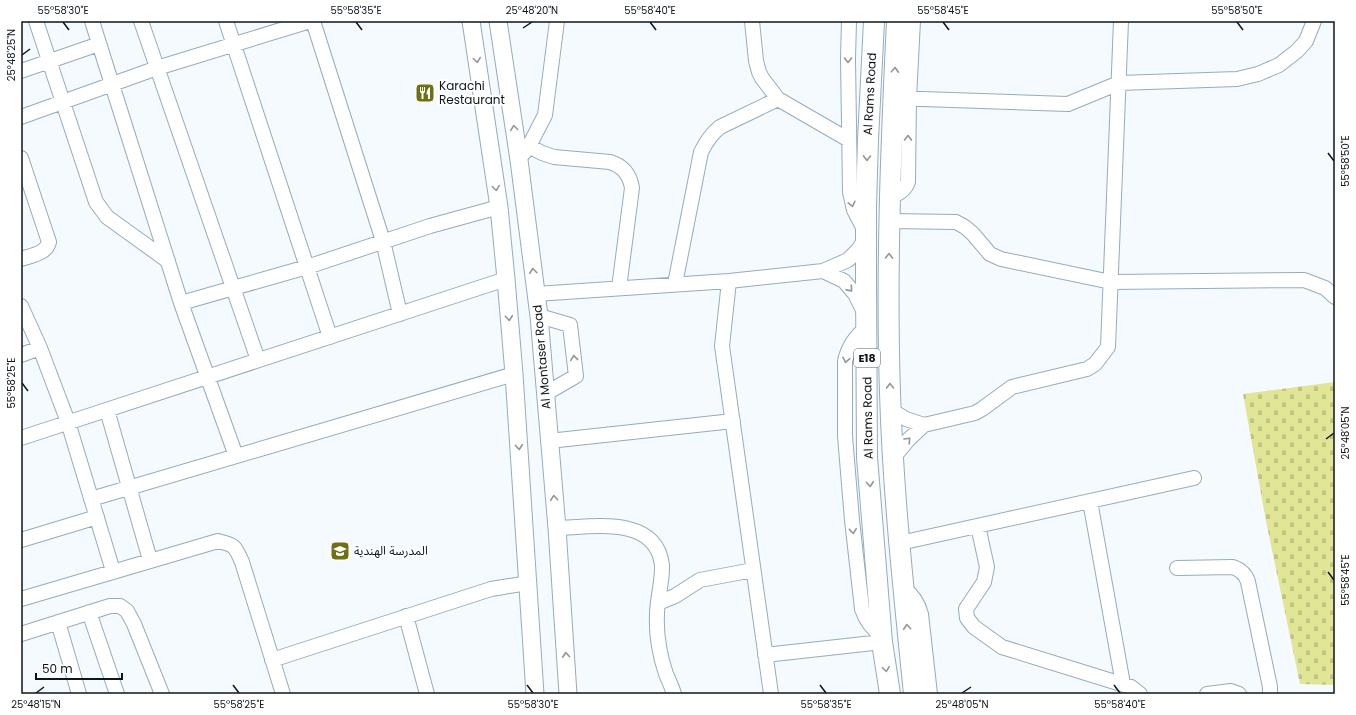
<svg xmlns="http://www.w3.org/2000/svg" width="1356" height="715" viewBox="0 0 1356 715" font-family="Poppins,'Noto Sans Arabic',sans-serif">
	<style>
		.cemetery { fill: url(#cemetery-stones) }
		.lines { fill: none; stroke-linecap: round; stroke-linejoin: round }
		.minor-casing { stroke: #94acbf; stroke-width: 16 }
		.major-casing { stroke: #94acbf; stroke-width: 19 }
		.highway-casing { stroke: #94acbf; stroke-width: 22 }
		.minor { stroke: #fff; stroke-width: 14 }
		.major { stroke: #fff; stroke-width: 17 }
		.highway { stroke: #fff; stroke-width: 20 }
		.oneway { stroke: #929699 }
		.ticks { fill: none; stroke: #0d161d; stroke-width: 1.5 }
		.labels { text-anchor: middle; stroke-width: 4; stroke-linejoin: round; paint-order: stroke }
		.shield { fill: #fff; stroke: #565c61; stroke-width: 1 }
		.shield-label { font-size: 11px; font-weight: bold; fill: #0d161d }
		.poi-label { font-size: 12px; fill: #0d161d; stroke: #fff; text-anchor: start }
		.street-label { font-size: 12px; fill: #0d161d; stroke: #fff }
		.neatline { fill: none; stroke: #0d161d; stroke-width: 1.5 }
		.ticks-label { font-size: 10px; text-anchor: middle; fill: #0d161d }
	</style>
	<defs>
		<pattern id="cemetery-stones" width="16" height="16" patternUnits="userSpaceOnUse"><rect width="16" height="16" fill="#e1e596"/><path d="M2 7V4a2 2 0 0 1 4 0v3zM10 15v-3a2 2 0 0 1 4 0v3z" fill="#c0c481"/></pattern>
	</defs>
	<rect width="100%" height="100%" fill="#f5fafe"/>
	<path class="cemetery" d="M1335,382V685L1300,684L1266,521L1243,394Z"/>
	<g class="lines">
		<defs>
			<path id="minor" d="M36,21L96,202L107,217L168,261
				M92,21L181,303L236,456
				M141,21L258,360
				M226,21L330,337
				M313,21L383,241L400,314
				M752,21L756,61L759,72L762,78L778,99L849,140
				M849,21L848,59L850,192L854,210L865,231
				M21,71L99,44
				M893,98L1068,104L1119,83L1237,79L1258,74L1279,65L1297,51L1306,41L1314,21
				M21,117L157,68L310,21
				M529,146L542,153L554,157L610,162C623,166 630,175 632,188L619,288
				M524,153L529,146L545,115L557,21
				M21,158L49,242C46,254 32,255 21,259
				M891,196C899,194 905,190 908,182L909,98L913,21
				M890,221L956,222L965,227L973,234L990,254L1001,259L1111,282L1304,280L1325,288L1335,297
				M823,271L844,281L855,294L865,314
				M729,281L722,346L771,694
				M675,284L701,152C706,142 711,134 720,127L778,99
				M536,294L729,281L823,271L848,260L858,250L866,238
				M181,303L307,267L430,226L499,207
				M21,306L40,348L68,422L113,571
				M539,316L570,325L576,376L545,394
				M866,328C855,337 848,347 845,361V436L852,520L862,609C866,621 872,629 882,636
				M21,355L40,348
				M107,410L150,560
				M891,410L906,419L924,425
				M21,438L506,279
				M549,441L733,421
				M894,457L908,440L924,425L975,413L982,409L1012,387L1087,369L1095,364L1108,347L1121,21
				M91,499L514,374
				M1090,501L1123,684
				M978,526L987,567L984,582L966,609L967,618L974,627L1002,647L1131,687L1140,694
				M557,528C592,527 656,515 662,565C663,578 657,600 657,614C656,633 660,656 666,674C669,681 672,687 674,694
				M21,540L97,517
				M900,543L1194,478
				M1177,568L1233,567C1241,570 1246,574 1248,582L1270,687V694
				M904,589C913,595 918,603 921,614L930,694
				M21,599L218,541C235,545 235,546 242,562L283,694
				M658,603L675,596L700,580L753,570
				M89,612L117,694
				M406,616L427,694
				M58,622L79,694
				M21,634L110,606H120L127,611L134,624L162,694
				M765,655L882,642
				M272,660L491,589L528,583
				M1207,694L1231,691L1239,694"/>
			<path id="major" d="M471,21L499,207L506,279L514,374L535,694
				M498,21L519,160L539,316L557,528L568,694"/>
			<path id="highway" d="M874,21L868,140L866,206V278L867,457L882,642L890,694
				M897,21C891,145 886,269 890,393C893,494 904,594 914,694"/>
		</defs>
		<use href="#minor" class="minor-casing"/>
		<use href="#major" class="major-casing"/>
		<use href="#highway" class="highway-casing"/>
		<use href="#minor" class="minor"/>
		<use href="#major" class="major"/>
		<use href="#highway" class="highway"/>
	</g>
	<defs><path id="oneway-chevron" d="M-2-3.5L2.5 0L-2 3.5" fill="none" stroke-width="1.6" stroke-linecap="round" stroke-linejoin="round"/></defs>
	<g class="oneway">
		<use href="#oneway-chevron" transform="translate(477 60) rotate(82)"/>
		<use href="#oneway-chevron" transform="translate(848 60) rotate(90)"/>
		<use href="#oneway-chevron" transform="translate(895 70) rotate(-87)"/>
		<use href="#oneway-chevron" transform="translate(514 128) rotate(-98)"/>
		<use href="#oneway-chevron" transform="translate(908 138) rotate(-89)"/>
		<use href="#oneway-chevron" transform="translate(867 158) rotate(91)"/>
		<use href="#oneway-chevron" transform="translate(496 188) rotate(82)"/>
		<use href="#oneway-chevron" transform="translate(852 204) rotate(76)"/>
		<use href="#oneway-chevron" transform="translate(889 256) rotate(-89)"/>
		<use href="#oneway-chevron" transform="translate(533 271) rotate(-97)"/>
		<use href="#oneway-chevron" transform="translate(850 289) rotate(48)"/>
		<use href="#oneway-chevron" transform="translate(509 318) rotate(85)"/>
		<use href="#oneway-chevron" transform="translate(574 358) rotate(-96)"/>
		<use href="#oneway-chevron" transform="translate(846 360) rotate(101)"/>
		<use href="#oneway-chevron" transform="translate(890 386) rotate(-91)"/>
		<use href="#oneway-chevron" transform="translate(908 440) rotate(-47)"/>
		<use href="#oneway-chevron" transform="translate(519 447) rotate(86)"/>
		<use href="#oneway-chevron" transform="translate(870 484) rotate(85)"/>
		<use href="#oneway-chevron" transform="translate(554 498) rotate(-95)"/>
		<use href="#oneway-chevron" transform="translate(853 531) rotate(84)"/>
		<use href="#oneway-chevron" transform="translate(907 627) rotate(-95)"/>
		<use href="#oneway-chevron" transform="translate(566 655) rotate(-94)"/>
		<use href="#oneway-chevron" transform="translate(886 669) rotate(82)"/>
	</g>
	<path class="ticks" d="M63,22L69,30M356,22L362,30M650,22L656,30M943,22L949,30M1237,22L1243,30M523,28L532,22M22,55L30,49M1328,153L1334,161M22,383L28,391M1326,439L1334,433M1328,572L1334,580M233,685L239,693M527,685L533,693M820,685L826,693M1114,685L1120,693M36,693L44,687M962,693L971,687"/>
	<defs>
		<symbol id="restaurant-square" viewBox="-11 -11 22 22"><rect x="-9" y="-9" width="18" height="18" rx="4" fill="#6f7014" stroke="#fff"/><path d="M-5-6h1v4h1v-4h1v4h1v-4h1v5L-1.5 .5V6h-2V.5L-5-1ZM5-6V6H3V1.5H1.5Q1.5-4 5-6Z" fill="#fff"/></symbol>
		<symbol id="school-square" viewBox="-11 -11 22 22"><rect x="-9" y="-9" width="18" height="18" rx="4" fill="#6f7014" stroke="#fff"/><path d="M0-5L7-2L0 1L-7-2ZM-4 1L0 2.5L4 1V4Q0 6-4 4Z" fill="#fff"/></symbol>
	</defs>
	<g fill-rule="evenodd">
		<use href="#restaurant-square" x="414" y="82" width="22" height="22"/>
		<use href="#school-square" x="329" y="540" width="22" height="22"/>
	</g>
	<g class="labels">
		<rect class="shield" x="854" y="349" width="26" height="18" rx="3"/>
		<g class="shield-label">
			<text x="867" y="362">E18</text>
		</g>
		<g class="poi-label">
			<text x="439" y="90">Karachi<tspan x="439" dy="14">Restaurant</tspan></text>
			<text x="354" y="555">المدرسة الهندية</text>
		</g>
		<g class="street-label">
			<text transform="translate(870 94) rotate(-87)" y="4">Al Rams Road</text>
			<text transform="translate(542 357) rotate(-95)" y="4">Al Montaser Road</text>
			<text transform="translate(868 418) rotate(-91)" y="4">Al Rams Road</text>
		</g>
	</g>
	<rect width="1356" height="715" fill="none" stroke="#ffffff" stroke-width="44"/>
	<path d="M36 673v6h86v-6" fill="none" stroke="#0d161d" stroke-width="2"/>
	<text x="42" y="673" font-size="12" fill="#0d161d" stroke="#ffffff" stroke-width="3" paint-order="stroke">50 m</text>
	<rect x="22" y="22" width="1312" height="671" class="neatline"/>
	<g class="ticks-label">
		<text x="63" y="14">55°58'30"E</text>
		<text x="356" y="14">55°58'35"E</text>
		<text x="532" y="14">25°48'20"N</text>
		<text x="650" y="14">55°58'40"E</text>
		<text x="943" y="14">55°58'45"E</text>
		<text x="1237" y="14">55°58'50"E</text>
		<text transform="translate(11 55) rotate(-90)" y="4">25°48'25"N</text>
		<text transform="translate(1345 161) rotate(-90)" y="4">55°58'50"E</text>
		<text transform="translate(11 383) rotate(-90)" y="4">55°58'25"E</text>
		<text transform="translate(1345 433) rotate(-90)" y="4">25°48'05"N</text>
		<text transform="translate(1345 580) rotate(-90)" y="4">55°58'45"E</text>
		<text x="36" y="708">25°48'15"N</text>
		<text x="239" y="708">55°58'25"E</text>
		<text x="533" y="708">55°58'30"E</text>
		<text x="826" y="708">55°58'35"E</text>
		<text x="962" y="708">25°48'05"N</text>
		<text x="1120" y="708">55°58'40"E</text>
	</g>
</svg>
